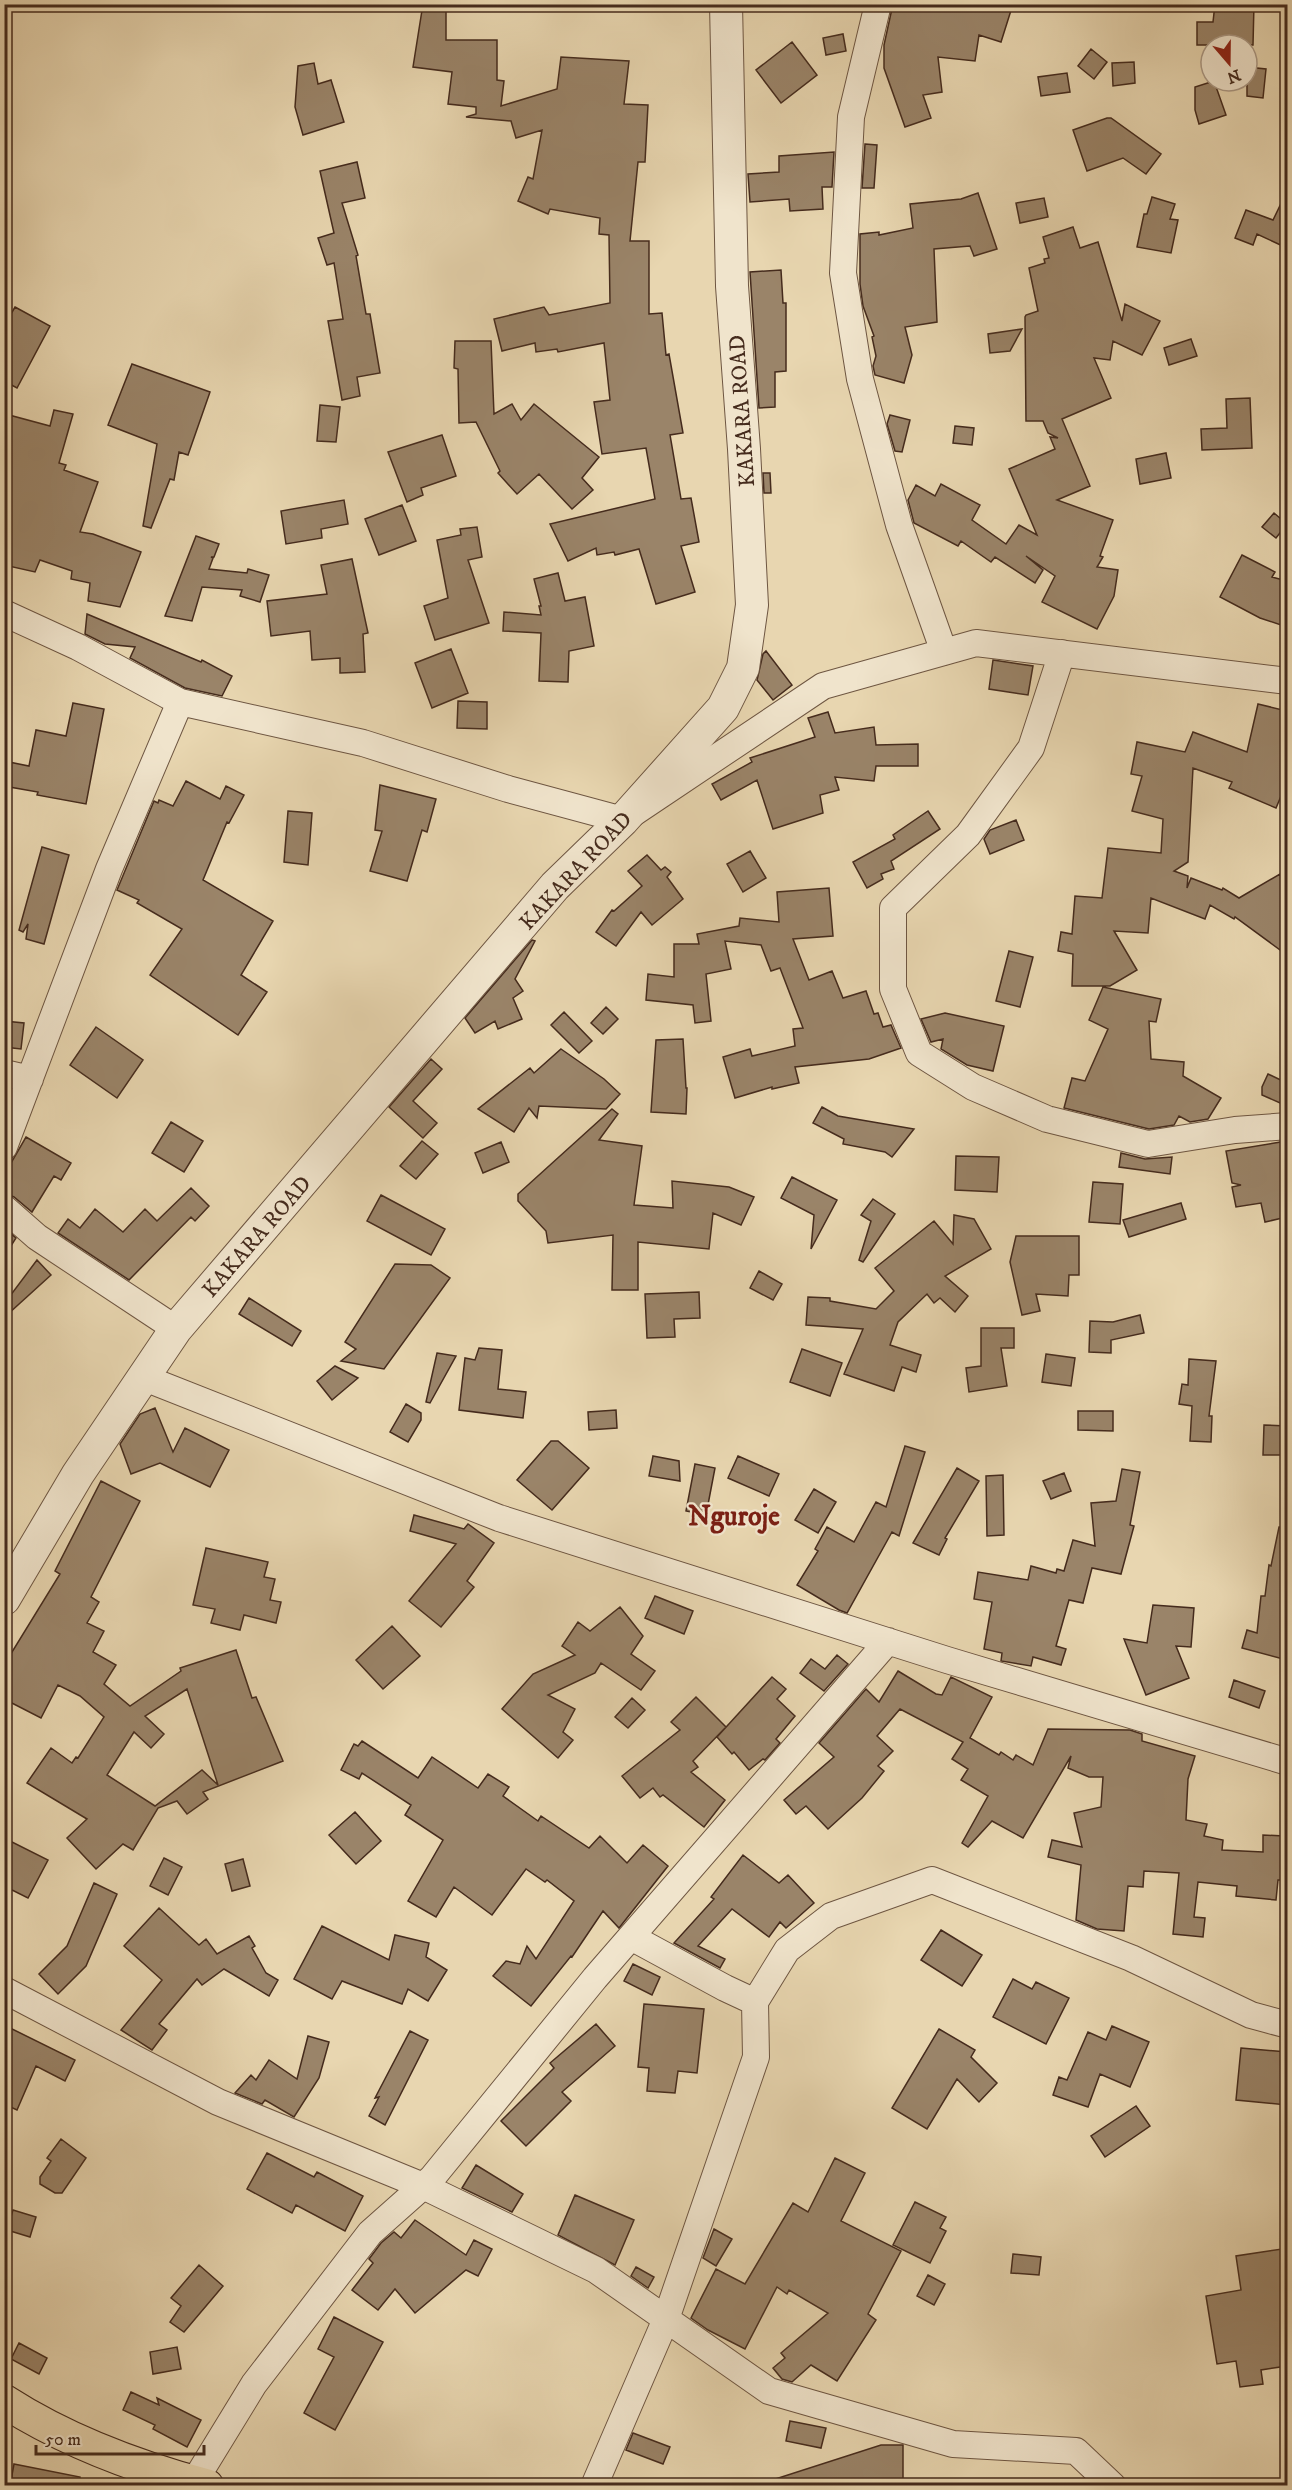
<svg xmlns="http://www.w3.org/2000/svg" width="1292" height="2490" viewBox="0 0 1292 2490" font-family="'IM FELL DW Pica',serif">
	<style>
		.building { fill: #9a8469; stroke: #452b1d; stroke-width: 1.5; fill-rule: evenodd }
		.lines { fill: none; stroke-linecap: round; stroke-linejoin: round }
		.minor-casing { stroke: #6e5642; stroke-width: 28 }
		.tertiary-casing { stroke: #6e5642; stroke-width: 34 }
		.primary-casing { stroke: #452b1d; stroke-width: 35 }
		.minor { stroke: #f0e4cc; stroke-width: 26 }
		.tertiary { stroke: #f0e4cc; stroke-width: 32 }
		.primary { stroke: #e8d6b0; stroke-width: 33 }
		.labels { text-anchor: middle; stroke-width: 4.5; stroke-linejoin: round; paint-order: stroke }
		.street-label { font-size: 22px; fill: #452b1d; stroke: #f0e4cc }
		.district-label { font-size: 28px; font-weight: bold; fill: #7a1f14; stroke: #f0e4cc }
	</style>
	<rect width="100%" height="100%" fill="#e8d6b0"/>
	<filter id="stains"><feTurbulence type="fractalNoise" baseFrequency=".00333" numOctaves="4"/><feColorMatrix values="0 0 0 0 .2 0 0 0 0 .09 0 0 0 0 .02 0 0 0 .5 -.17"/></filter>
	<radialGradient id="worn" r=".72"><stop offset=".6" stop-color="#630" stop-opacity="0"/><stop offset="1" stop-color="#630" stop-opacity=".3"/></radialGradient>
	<path class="building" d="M423,4H446V40H497V80L504,81L501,106L557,89L561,57L629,61L624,104L648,105L645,162H638L630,241H649V314L662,313L666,355L669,354L683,433L670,435L681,499L691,498L699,542L681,546L695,592L656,604L639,549L615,555L614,552L597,555L596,548L568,561L550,524L655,499L646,448L602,454L594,402L610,400L604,343L558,352L557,349L536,352L535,343L502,351L494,319L544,307L549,315L610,303L609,235L599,234L600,218L550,209L548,214L518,201L528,177L533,179L542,130L516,138L511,121L466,117L476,114V107L448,104L452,72L413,67Z
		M893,4H1013L1001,42L979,35L975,61L938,57L942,92L923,95L931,118L905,127L884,68V45Z
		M1215,4H1254L1253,45H1197V22H1213Z
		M843,34L846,51L826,55L823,38Z
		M792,42L817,75L781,103L756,70Z
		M1091,49L1107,62L1094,79L1078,66Z
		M1134,62L1135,83L1113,86L1112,63Z
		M314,63L318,84L331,80L344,122L303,135L295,107L298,66Z
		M1247,67L1266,69L1263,98L1247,96Z
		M1067,73L1070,92L1041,96L1038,77Z
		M1214,81L1226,115L1199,124L1195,110V87Z
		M1107,118H1111L1161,154L1146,174L1123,158L1087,171L1073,130Z
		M865,144L877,145L874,188H862Z
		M834,152L832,187H822L823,209L790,211L789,199L750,202L748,174L779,172V156Z
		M357,162L365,198L342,203L358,255L356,256L366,314H370L380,373L357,377L360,396L342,400L328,321L343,319L334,263L327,265L318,238L334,233L320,171Z
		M1287,191V248L1257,234L1253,245L1235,238L1246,210L1273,220Z
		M978,193L997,249L974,256L970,246L934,249L937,322L905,327L912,355L904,383L875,375L873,366L876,356L872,337L874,336L863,306L860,284V234L879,232V235L913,228L910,204L961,199Z
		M1152,197L1175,204L1170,219L1178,220L1171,253L1137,247L1144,214H1147Z
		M1044,198L1048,217L1020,223L1016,203Z
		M1073,227L1080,248L1098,242L1122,321L1125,304L1160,321L1142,355L1113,341L1110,360L1094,358L1111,398L1062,419L1090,486L1057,500L1113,520L1100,556L1103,557L1097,567L1118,570L1114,596L1097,629L1042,602L1055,576L1026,556L1043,570L1035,583L995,557L991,562L961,541L958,546L914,523L908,500L916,485L935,496L941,484L980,505L972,520L1006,544L1019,525L1037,535L1009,469L1055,449L1050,437L1058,438L1048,433L1043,421H1026L1025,317L1026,315L1038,311L1029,268L1045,263L1044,259L1049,258L1043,237Z
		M781,270L783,303H786V371L775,372V407L759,408L750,272Z
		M15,307L50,326L17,388L4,381V326Z
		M1022,329L1010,351L990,353L988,334Z
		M1191,339L1197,356L1169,365L1164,348Z
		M455,341H491L494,414L512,404L521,420L534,404L599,457L582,478L593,490L572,509L539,474L517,494L498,473L500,471L476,422L459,423L458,369L454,368Z
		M132,364L210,392L188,455L179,452L174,480L170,479L151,528L143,526L157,444L108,425Z
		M1250,398L1252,448L1202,450L1201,429L1227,428L1226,399Z
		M320,405L340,407L336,442L317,441Z
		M54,410L73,414L59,463L66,465L64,470L98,482L80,532L93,534L141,552L120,607L88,601L90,583L71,579L72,571L40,560L35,572L4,565V431L9,415L50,426Z
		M890,415L910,420L902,452L895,451L887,424Z
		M955,426L974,428L972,445L953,443Z
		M442,435L456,476L421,488L423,495L407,502L388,452Z
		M1166,453L1171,478L1140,484L1136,459Z
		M763,473H770L771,493H764Z
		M344,500L348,524L321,529L322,538L286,544L281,511Z
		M402,505L416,541L379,555L365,519Z
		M1274,513L1287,524L1276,538L1262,527Z
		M477,527L482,557L468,560L489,623L435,640L424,606L448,598L437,540L461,535L460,529Z
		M196,536L219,544L214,557H211L213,558L209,569L247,573L248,569L269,575L260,602L240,596L242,590L202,587L192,621L165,616Z
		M1242,555L1275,572L1272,577L1287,581V627L1260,618L1220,597Z
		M352,559L368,633L363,634L365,672L340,673V658L312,660L310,631L271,636L267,601L327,594L321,565Z
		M558,573L565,601L585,597L594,646L569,651L568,682L539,681L541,633L503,631L504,612L541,615L539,606H541L534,579Z
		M87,614L201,662L202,660L232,676L222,696L185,688L130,658L135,647L105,644L85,634Z
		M451,649L468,693L432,708L415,663Z
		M766,651L792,685L773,700L757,680L763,654Z
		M993,660L1033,666L1028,695L989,689Z
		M458,701L487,702V729L457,728Z
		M73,703L104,709L86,804L37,795L38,792L4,786V761L29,766L36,730L66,736Z
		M1258,704L1287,711V782L1276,808L1229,788L1232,782L1193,768L1188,862L1174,871L1188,876L1187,888L1191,878L1222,890L1223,888L1239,898L1280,874L1287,886V955L1235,917L1234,919L1210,905L1205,919L1151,898L1148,933L1114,931L1137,970L1110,986H1072L1073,954L1058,951L1061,932L1072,934L1075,896L1102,898L1108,848L1161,853L1163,819L1132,811L1142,776L1131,774L1137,742L1185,752L1193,732L1247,752Z
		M828,712L835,733L874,727L876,745L918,744V766H876L874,781L835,777L839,790L820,795L823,813L773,829L757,780L721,800L712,784L752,762L750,758L815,737L808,718Z
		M186,781L220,799L226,786L244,795L229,823L227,822L203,880L273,921L241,975L267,992L238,1035L150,975L182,929L137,903L139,900L117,890L154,801L158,803L159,800L173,806Z
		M380,785L436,799L427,832L422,830L407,881L370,871L382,831L375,830Z
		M288,811L312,813L308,865L284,862Z
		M928,811L940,829L891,861L894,869L881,874L883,879L867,888L853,862L895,839L893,835Z
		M1016,820L1024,840L990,854L984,839L990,830Z
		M42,847L69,855L44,944L26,939L28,924L23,932L19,930Z
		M750,851L766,878L743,892L727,864Z
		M647,855L661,870L665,867L671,872L667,877L683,899L652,925L641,912L616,946L596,932L612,910L614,911L642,886L628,871Z
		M829,888L833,936L793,939L809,980L832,971L843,998L866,991L874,1014L878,1013L883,1027L891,1025L901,1048L869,1059L795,1067L799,1083L772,1089V1087L735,1098L723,1057L750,1049L752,1056L795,1046L793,1029L803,1028L780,968L771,971L761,945L725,941L731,969L706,974L711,1021L695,1023L693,1005L646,1000L648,974L674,977V944H699L697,934L739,926L740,918L779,922L777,892Z
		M532,940L535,941L515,979L523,991L513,998L522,1019L498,1029L495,1021L475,1033L465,1018Z
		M1009,951L1033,957L1020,1007L996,1001Z
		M1103,987L1161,999L1156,1022L1149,1021L1151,1059L1184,1062L1183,1076L1221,1098L1208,1119L1190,1122L1179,1116L1174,1125L1149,1129L1064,1108L1072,1078L1085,1081L1108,1029L1089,1020Z
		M606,1007L618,1019L603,1034L591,1023Z
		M564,1012L592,1041L579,1053L551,1025Z
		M945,1013L1004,1026L993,1071L967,1065L941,1049L943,1039L931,1042L921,1019Z
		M4,1021L24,1023L21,1049L4,1047Z
		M96,1027L143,1060L117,1098L70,1065Z
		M683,1039L686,1088H687L686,1114L651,1112L656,1040Z
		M561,1049L604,1079L620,1094L606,1109L539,1106L537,1118L529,1108L514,1132L478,1109L530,1068L534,1073Z
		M431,1059L442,1069L413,1101L437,1123L423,1138L389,1107Z
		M1268,1074L1287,1083V1106L1262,1095V1087Z
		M822,1107L838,1116L914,1129L892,1157L885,1152L843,1144L844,1139L813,1123Z
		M612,1109L618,1114L599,1140L642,1146L634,1205L673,1208L672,1181L729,1187L754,1197L741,1225L713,1213L709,1249L638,1242V1290H612L613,1235L548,1243L546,1231L518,1201V1194Z
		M171,1122L203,1141L184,1172L152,1153Z
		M26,1137L71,1163L61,1180L54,1176L32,1212L14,1197L4,1193V1175Z
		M422,1141L438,1154L416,1179L400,1166Z
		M1287,1141V1217L1265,1222L1261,1203L1236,1207L1232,1187L1241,1185L1232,1183L1226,1151Z
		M501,1142L509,1162L483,1173L475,1153Z
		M1121,1153L1145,1159L1172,1157L1170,1174L1119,1167Z
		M956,1156L999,1157L997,1192L955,1190Z
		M792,1177L837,1200L811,1249L814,1215L781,1198Z
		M1093,1182L1123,1184L1120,1224L1089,1222Z
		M191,1188L209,1206L195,1221L191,1217L129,1280L58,1233L68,1219L80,1228L95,1209L123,1232L145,1209L157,1221Z
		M381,1195L445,1229L431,1255L367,1221Z
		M873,1199L895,1214L863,1262L859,1260L871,1221L861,1215Z
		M1181,1203L1186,1219L1129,1237L1123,1220Z
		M954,1215L974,1219L991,1249L945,1276L968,1296L955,1312L940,1298L934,1303L927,1294L898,1322L890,1345L921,1355L916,1372L902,1367L894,1391L844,1374L863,1329L806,1325L808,1297L830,1298V1301L876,1309L894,1291L875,1268L934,1221L953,1244Z
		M4,1228L16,1238L4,1257Z
		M1016,1236H1079V1275H1069L1068,1296L1036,1294L1040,1311L1022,1315L1010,1262Z
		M37,1260L51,1275L8,1314L4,1311V1304Z
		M395,1264L431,1265L450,1278L384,1369L341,1361L356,1349L345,1342Z
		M759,1271L782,1284L773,1300L750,1288Z
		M699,1292L700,1318L674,1319L675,1337L647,1338L645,1294Z
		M249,1298L301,1331L292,1346L239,1314Z
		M1140,1315L1144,1333L1111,1340V1353L1089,1352L1090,1321L1113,1322Z
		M981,1328H1014V1348H1001L1007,1386L969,1392L966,1368L981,1366Z
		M479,1348L502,1350L498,1389L526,1392L523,1418L459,1410L465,1358L475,1360Z
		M802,1349L842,1363L830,1396L790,1382Z
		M437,1353L456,1356L430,1403L426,1402Z
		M1046,1354L1075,1358L1071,1386L1042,1382Z
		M1189,1359L1216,1361L1209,1416H1212L1211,1442L1190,1441L1192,1406L1179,1404L1182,1384L1188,1385Z
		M335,1366L358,1378L332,1400L317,1381Z
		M406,1404L421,1413V1420L408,1442L390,1432Z
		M155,1408L173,1452L185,1428L229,1450L210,1487L160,1463L131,1474L120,1444L140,1414Z
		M616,1410L617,1428L589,1430L588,1412Z
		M1078,1411H1113V1431L1078,1430Z
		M1264,1425L1287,1426V1455H1263Z
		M551,1441H558L589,1468L552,1510L517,1480Z
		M905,1446L925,1452L899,1536L892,1532L847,1613L839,1610L797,1585L818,1551L815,1549L827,1527L854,1542L876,1502L886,1507Z
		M653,1456L679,1461L680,1481L649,1476Z
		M738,1456L779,1474L769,1496L728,1478Z
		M695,1464L715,1468L706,1515L686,1511Z
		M957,1468L979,1481L945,1538L947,1539L939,1555L913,1543Z
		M1122,1469L1140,1472L1130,1525L1134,1526L1121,1574L1092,1568L1083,1603L1069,1600L1056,1646L1066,1649L1061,1665L1033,1657L1031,1666L1001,1661L1002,1653L984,1649L992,1602L974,1599L978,1572L1028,1580L1031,1566L1056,1573L1057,1569L1064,1571L1073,1540L1095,1546L1091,1503L1116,1501Z
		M1064,1473L1071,1491L1051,1499L1043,1481Z
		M1003,1475L1004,1535L987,1536L986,1476Z
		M101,1481L140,1501L91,1597L99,1602L87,1623L104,1631L93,1652L116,1665L104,1684L130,1706L181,1671L180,1668L236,1650L252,1698L256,1697L283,1761L203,1792L208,1799L187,1814L177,1801L158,1808L133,1850L123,1844L96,1869L67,1838L87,1819L27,1783L51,1748L72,1763L76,1757L78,1758L104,1717L80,1696L58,1685L41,1718L4,1699V1665L60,1574L55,1571ZM187,1689L218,1785L202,1770L155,1806L107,1775L134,1732L151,1748L164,1734L145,1716Z
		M814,1489L836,1502L818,1533L795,1520Z
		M414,1515L464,1529L468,1524L494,1543L467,1581L474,1587L441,1627L409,1601L456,1544L410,1531Z
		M1279,1527L1287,1528V1660L1242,1648L1247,1630L1257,1633L1261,1596H1265L1269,1565L1271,1566Z
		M206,1548L268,1562L264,1577L275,1579L270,1600L281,1602L276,1623L244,1615L240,1630L211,1623L215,1609L193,1605Z
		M655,1596L693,1611L684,1634L645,1618Z
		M1153,1605L1194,1608L1191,1647L1176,1646L1189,1678L1146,1695L1124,1639L1147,1643Z
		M620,1607L643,1636L631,1654L655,1671L641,1690L601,1663L595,1673L548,1695L575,1709L563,1732L573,1740L558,1758L502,1709L533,1674L575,1655L562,1646L578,1622L590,1631Z
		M392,1626L420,1656L383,1689L356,1660Z
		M837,1655L848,1664L824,1691L800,1673L811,1659L825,1669Z
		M898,1671L936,1694L942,1695L951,1677L992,1697L970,1738L999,1755L1001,1752L1013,1760L1016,1755L1033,1765L1048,1729L1130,1730L1142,1734V1741L1195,1756L1188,1779L1186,1820L1207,1824L1204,1836L1223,1840L1222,1850L1263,1852V1835L1284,1836L1282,1880H1278L1276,1900L1236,1896L1237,1886L1198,1882L1194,1917L1205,1918L1203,1937L1173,1934L1179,1873L1144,1871L1143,1887L1128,1886L1124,1931L1097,1929L1076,1920L1081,1865L1048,1857L1052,1840L1082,1847L1074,1813L1101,1807L1103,1777H1089L1068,1768L1071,1756L1023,1838L992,1821L968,1847L962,1843L988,1796L961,1780L968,1769L952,1759L963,1742L900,1709L877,1736L893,1751L878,1766L884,1771L862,1798L828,1829L806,1806L796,1814L784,1800L834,1757L819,1743L866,1689L879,1702Z
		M772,1677L786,1689L777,1699L795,1716L776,1739L780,1743L765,1760L763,1759L749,1770L734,1752L732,1754L717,1737Z
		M1234,1680L1265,1691L1259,1708L1229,1697Z
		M696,1697L726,1727L693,1761L698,1767L691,1772L725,1800L704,1827L663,1795L660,1797L653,1788L640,1798L622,1776L680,1730L671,1722Z
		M632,1698L645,1710L628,1728L615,1717Z
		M362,1741L418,1778L432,1757L478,1788L488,1774L509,1787L503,1796L538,1821L541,1816L589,1848L600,1836L627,1863L643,1845L668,1866L619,1928L603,1911L572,1957L571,1956L531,2006L493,1976L506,1961L520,1964L527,1946L536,1959L574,1901L547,1880L545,1882L526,1869L492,1915L454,1887L436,1917L408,1901L443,1840L405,1815L411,1805L362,1773L359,1779L341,1770L354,1744L358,1746Z
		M355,1812L381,1841L356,1864L329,1835Z
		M4,1838L48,1860L28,1898L4,1886Z
		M743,1855L779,1883L788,1875L814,1903L786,1928L780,1922L769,1937L732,1909L698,1946L725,1959L720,1968L674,1943L714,1899L711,1897Z
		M164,1858L182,1867L168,1895L150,1886Z
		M243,1859L250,1886L232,1891L225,1864Z
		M94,1883L117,1894L86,1966L58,1994L39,1974L67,1946Z
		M159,1908L199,1945L206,1939L217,1954L249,1936L255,1946L252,1948L266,1973L278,1980L269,1996L224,1969L202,1985L197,1979L159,2024L167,2030L152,2050L121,2030L162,1980L124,1946Z
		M322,1926L389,1960L395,1935L429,1943L426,1957L447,1970L428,2001L408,1989L402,2004L342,1981L332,1999L294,1979Z
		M941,1930L982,1955L962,1986L921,1960Z
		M633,1964L660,1977L652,1995L624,1981Z
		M1013,1979L1032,1989L1036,1982L1069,1998L1046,2044L993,2017Z
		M644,2004L704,2009L697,2073L678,2071L675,2093L647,2091L649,2068L638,2067Z
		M596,2024L615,2046L562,2092L571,2101L526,2146L501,2121L554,2068L550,2063Z
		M4,2025L75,2060L65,2081L36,2066L17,2110L4,2104Z
		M1112,2026L1149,2042L1130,2087L1100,2074L1088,2107L1053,2095L1059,2077L1067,2080L1088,2032L1106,2040Z
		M939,2029L975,2050L971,2057L997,2083L979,2102L957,2079L927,2129L892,2108Z
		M410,2031L428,2040L385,2125L369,2116L379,2097L375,2098Z
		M308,2036L329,2042L319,2078L294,2117L265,2100L262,2104L235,2093L251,2075L256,2080L269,2060L297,2079Z
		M1241,2048L1287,2052V2105L1236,2100Z
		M1136,2106L1150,2126L1105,2157L1091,2136Z
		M61,2139L86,2158L62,2193H55L40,2184V2177L51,2161L47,2158Z
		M267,2153L314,2177L317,2172L363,2196L345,2231L296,2205L292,2213L247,2189Z
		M835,2158L865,2173L841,2221L901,2251L868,2314L876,2320L837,2381L811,2365L792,2382L782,2379L773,2368L785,2358L781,2353L828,2313L789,2290L787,2294L777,2287L745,2349L708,2330L691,2318L716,2269L745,2284L793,2203L808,2212Z
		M476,2165L523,2194L512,2212L462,2188Z
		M575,2195L634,2220L615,2265L558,2235Z
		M915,2202L946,2217L940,2228L946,2231L930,2263L893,2245Z
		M13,2210L36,2217L30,2237L7,2230Z
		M415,2220L466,2255L474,2240L492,2249L478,2276L466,2270L415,2313L395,2289L378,2310L352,2290L373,2263L369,2259L381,2243L394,2232L401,2238Z
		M714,2229L732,2239L716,2266L703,2258Z
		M1282,2249L1287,2285V2366L1261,2370L1263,2384L1240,2387L1236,2361L1217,2364L1206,2296L1241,2290L1236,2256Z
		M1013,2254L1041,2257L1039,2275L1011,2273Z
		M199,2265L223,2286L184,2332L170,2322L181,2306L171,2298Z
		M636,2267L654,2277L648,2288L631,2276Z
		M928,2275L945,2284L934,2305L917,2296Z
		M334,2317L383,2342L335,2430L304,2413L334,2357L318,2349Z
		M19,2343L47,2358L39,2374L11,2359Z
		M177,2347L181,2369L153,2374L150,2352Z
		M131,2392L159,2405L157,2398L201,2420L187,2447L153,2429L155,2425L123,2410Z
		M790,2421L826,2428L821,2448L786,2441Z
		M633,2433L670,2447L663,2464L626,2450Z
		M881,2445H903V2483L767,2486L766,2482Z
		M14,2464L80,2477L79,2486H10Z"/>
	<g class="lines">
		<defs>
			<path id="minor" d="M878,4L851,117L843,273L860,379L899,525L944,652
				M4,613L78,647L180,702L363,743L508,789L623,820L823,686L976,643L1288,681
				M1062,653L1031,748L968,835L893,908V989L919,1053L973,1087L1047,1119L1148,1144L1235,1130L1288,1126
				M4,1073L30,1079
				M4,1147L109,869L180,702
				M4,1208L37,1237L176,1329
				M142,1377L499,1518L947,1660L1288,1762
				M631,1937L725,1988L755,2002
				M4,1990L218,2102L423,2186L596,2270L769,2391L953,2444L1076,2451L1113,2486
				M194,2482L254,2384L370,2233L432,2178L595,1978L888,1641
				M594,2486L666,2319L756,2057L755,2002L787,1950L831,1916L932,1880L1131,1958L1251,2015L1288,2025"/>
			<path id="tertiary" d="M4,1599L78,1474L176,1329L555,886L623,820L723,708L743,668L752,605L744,449L732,286L726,4"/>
			<path id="primary" d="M4,2401C66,2441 136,2467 207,2486"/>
		</defs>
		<use href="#minor" class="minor-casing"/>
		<use href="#tertiary" class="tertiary-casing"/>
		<use href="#primary" class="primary-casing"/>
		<use href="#minor" class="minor"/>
		<use href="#tertiary" class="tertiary"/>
		<use href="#primary" class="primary"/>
	</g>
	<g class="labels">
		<g class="street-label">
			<text transform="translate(741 411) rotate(-94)" y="8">KAKARA ROAD</text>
			<text transform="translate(575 870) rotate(-47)" y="8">KAKARA ROAD</text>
			<text transform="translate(256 1236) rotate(-49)" y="8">KAKARA ROAD</text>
		</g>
		<g class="district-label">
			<text x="734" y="1525">Nguroje</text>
		</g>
	</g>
	<rect width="1292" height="2490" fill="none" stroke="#e8d6b0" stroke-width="24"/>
	<rect x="6" y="6" width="1280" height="2478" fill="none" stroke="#452b1d" stroke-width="3"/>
	<rect x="12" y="12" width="1268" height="2466" fill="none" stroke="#452b1d" stroke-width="1.5"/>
	<g transform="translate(1229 63) rotate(160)"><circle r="28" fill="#f0e4cc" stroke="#ac9a86" stroke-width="1.5"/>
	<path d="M0-4.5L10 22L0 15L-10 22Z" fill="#8f2418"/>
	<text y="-9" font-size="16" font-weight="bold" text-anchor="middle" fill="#452b1d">N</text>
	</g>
	<path d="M36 2445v9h168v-9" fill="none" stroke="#452b1d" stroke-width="3"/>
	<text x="45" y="2445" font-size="18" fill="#452b1d" stroke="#f0e4cc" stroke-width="4.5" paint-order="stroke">50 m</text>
	<rect width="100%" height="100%" filter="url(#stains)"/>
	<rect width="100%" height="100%" fill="url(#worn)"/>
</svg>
